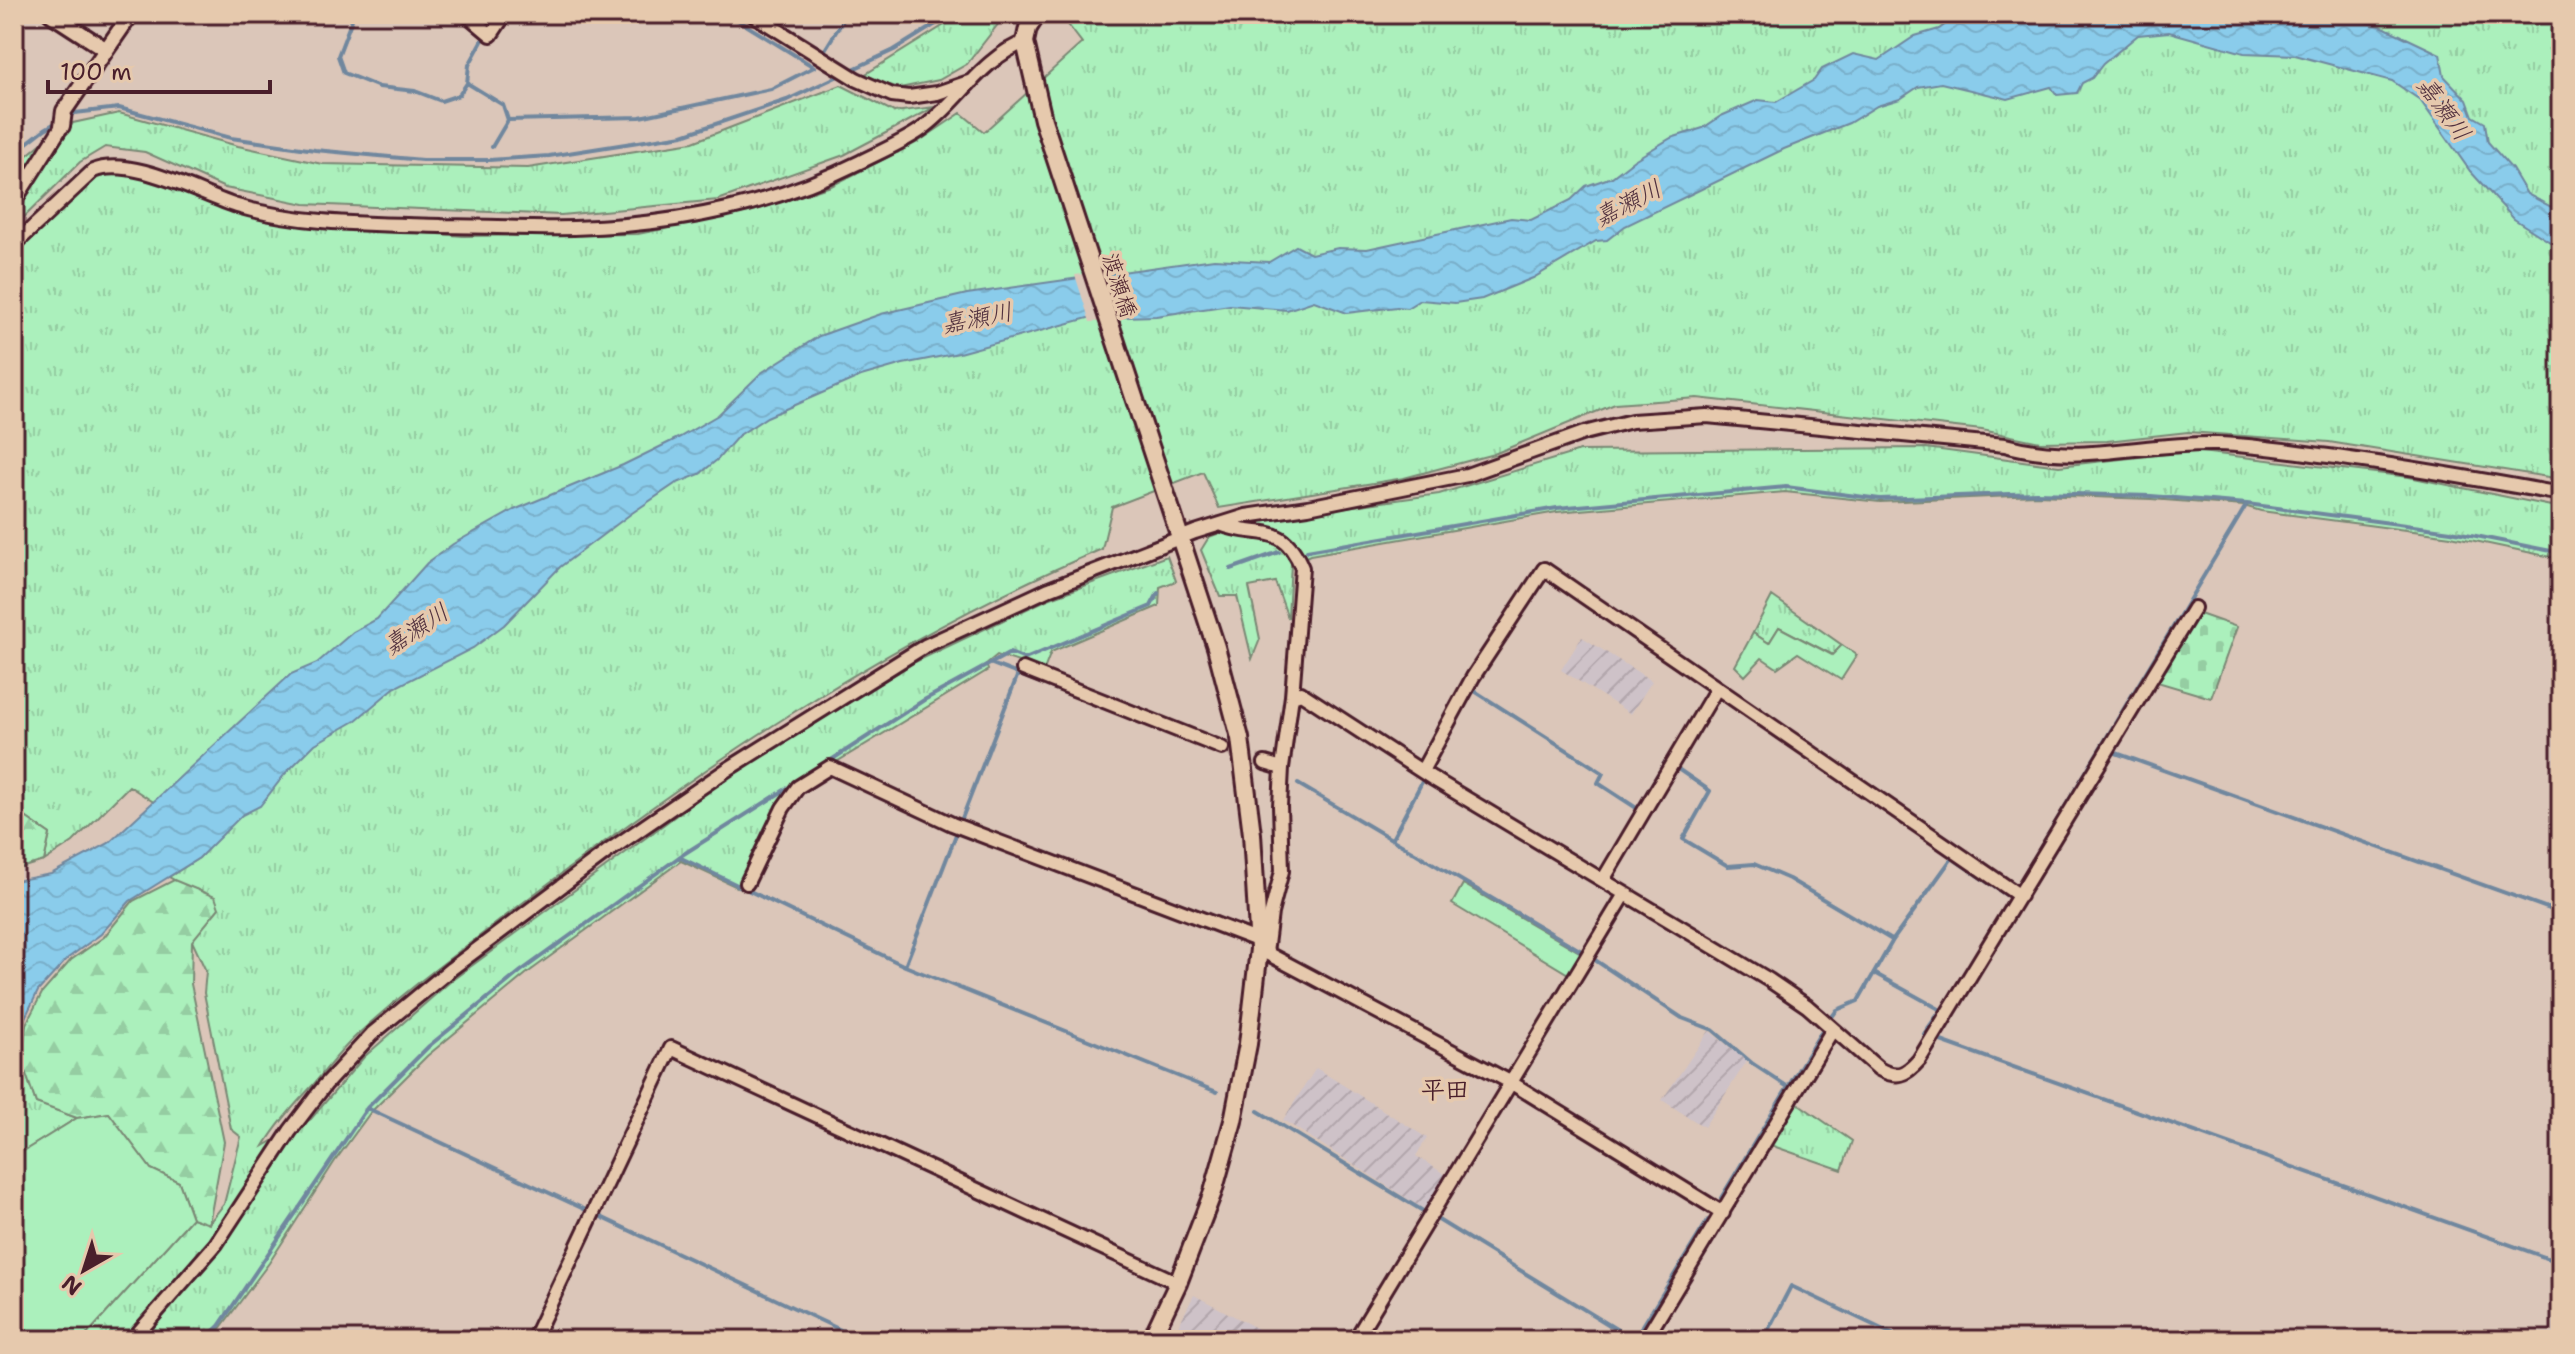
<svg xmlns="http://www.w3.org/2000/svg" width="2575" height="1354" viewBox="0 0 2575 1354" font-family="'Shantell Sans','Klee One',sans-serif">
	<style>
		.industrial { fill: url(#industrial-furrows) }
		.grass { fill: url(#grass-tufts); stroke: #7a8874; stroke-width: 2 }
		.forest { fill: url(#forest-firs); stroke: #7a8874; stroke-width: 2 }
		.cemetery { fill: url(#cemetery-stones); stroke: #7a8874; stroke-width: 2 }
		.garden { fill: #abf0bc; stroke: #7a8874; stroke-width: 2 }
		.water { fill: url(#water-waves); stroke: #70879e; stroke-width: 2 }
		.pier { fill: #dbc6b9 }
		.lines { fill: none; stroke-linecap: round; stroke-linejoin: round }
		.stream { stroke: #70879e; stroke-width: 4 }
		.minor-tunnel { stroke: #bea59d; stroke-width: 12; stroke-dasharray: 12 6; stroke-linecap: butt }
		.minor-casing { stroke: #4a1f2b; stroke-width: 18 }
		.tertiary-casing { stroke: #4a1f2b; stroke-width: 20 }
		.secondary-casing { stroke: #4a1f2b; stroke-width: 22 }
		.minor { stroke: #e6c9ad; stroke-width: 12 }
		.tertiary { stroke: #e6c9ad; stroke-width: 14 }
		.secondary { stroke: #e6c9ad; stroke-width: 16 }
		.labels { text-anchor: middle; stroke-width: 7; stroke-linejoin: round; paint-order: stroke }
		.street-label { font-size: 22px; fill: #4a1f2b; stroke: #e6c9ad }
		.water-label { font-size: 24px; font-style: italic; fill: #50303e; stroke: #e6c9ad }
		.neighbourhood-label { font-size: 24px; font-weight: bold; fill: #4a1f2b; stroke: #e6c9ad }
	</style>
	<defs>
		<pattern id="industrial-furrows" width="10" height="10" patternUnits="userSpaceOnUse" patternTransform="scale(2)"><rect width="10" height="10" fill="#cec2c8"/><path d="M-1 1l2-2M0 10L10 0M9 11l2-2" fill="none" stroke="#b2a6ac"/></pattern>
		<pattern id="grass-tufts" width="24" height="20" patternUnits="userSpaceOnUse" patternTransform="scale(2)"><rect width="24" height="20" fill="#abf0bc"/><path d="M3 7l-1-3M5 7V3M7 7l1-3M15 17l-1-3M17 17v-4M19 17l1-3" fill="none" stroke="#95cda2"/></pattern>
		<pattern id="forest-firs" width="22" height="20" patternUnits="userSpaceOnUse" patternTransform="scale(2)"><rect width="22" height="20" fill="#abf0bc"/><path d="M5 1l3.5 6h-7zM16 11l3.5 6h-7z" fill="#95cda2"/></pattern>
		<pattern id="cemetery-stones" width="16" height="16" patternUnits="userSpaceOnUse" patternTransform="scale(2)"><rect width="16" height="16" fill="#abf0bc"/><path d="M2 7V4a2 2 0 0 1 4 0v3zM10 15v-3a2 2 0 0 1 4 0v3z" fill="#95cda2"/></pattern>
		<pattern id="water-waves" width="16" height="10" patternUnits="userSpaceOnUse" patternTransform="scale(2)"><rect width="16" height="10" fill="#8acceb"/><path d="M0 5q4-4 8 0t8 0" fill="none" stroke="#79afca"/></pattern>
	</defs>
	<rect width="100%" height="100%" fill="#dbc6b9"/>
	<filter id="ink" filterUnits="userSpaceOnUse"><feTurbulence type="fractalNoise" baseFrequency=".0125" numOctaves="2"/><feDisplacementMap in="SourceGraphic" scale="16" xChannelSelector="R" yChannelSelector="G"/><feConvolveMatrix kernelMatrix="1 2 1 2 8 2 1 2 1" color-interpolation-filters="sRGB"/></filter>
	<g filter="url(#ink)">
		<path class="industrial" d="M1582,637L1652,681L1631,714L1561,670Z
			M1709,1031L1747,1061L1704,1127L1662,1100Z
			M1316,1068L1427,1138L1416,1156L1446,1175L1424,1209L1283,1120Z
			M1194,1295L1279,1340H1171Z"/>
		<path class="grass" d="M962,14H1006L967,64L939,80L900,88L861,77Z
			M1075,14H2561V479L2329,442L2188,432L2107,441L2040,442L1982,430L1697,398L1615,404L1494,454L1404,478L1219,508L1203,472L1112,507L1102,549C885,640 689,775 503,918C454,956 402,993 357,1035C341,1050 327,1068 313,1085C295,1104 277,1124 264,1146L311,1119L364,1057L451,981L731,775L915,662L1048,599L1167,556L1176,581L1160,587L1159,606L1051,652L1044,670L997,655L986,664L988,670L787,792L737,887L681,861L526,974L427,1056L370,1113L335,1161L269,1263L219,1330L207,1340H82L192,1218L209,1223L224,1204L241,1137L231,1129L204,993L206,971L192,941L174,880L169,877L199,858L205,851L155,803L129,786L73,842L44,861L50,834L21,814L14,815V255L103,172L126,171L230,208L293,222L463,236L638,234L753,211L831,186L918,142L961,113L984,132L1082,43L1066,22Z
			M841,85L894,112L935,107L844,155L718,200L561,215L305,204L225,188L145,152L105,147L80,162L14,227V215L73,123L119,113L238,146L322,164L528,168L693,142Z
			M49,137L14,193V166Z
			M1926,448L2059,466L2192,451L2409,477L2561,508V559L2451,536L2261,511L2244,506L2151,499L2036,495L1880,502L1785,492L1557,512L1310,555L1291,564L1288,618L1275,582L1249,587L1260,639L1252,659L1237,596H1220L1201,550L1209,537L1254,520L1439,494L1580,451Z
			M1772,596L1842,645L1833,655L1779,627L1769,643L1753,633Z
			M17,1057L22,1062L36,1103L77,1118L14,1157V1099Z
			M1796,1102L1852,1141L1842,1170L1770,1145Z"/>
		<path class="forest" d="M21,814L50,834L44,861L14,870V815Z
			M174,880L215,897L219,908L192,941L191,984L224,1142L209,1224L192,1218L179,1182L151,1169L109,1113L77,1118L36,1103L22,1062L26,1024L42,993L71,960L104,937L133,901Z"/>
		<path class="cemetery" d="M2197,613L2237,627L2211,698L2154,681Z"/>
		<path class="garden" d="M1779,627L1832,655L1842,645L1857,655L1841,680L1798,653L1777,668L1762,658L1745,676L1735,666L1753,633L1769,643Z
			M1463,884L1581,953L1570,975L1452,904Z
			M109,1113L151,1169L179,1182L192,1218L82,1340H14V1157L77,1118Z"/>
		<path class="water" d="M1978,14H2329L2381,26L2440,54L2444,76L2467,100L2473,116L2485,123L2488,142L2512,169L2527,194L2561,212V249L2514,219L2470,171L2420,100L2392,81L2295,55L2244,53L2169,32L2138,35L2103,64L2092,78L2082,83L2077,93L2057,95L2051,87L2008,99L1941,83L1918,87L1900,99L1877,106L1849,123L1784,149L1625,226L1607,240L1596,241L1533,278L1482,299L1455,303L1420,300L1407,308L1397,307L1347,313L1314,301L1287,310L1230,305L1156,316L1088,318L959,353L903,364L861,376L767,417L738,436L718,459L700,474L675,484L632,513L560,567L504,625L473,648L394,688L355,721L315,744L285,774L260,806L242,815L199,858L130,901L101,934L68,958L38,991L21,1026L14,1099V881L51,874L109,843L291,674L317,663L353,632L377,619L427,563L453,544L514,510L623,465L680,437L718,415L761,373L819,336L881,314L967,294L1214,259L1269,262L1296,246L1311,254L1338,248L1367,249L1511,218L1531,220L1571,200L1586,186L1612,177L1634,160L1671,138L1703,128L1721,116L1758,100L1776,102L1814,80L1822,69L1853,54L1879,60L1915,36L1939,29L1954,18Z"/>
		<path class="pier" d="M1103,271L1119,321L1090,322L1075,275Z"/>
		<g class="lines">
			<path class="stream" d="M354,14L338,56L344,73L379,87L415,91L441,101L459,95L467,83
				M728,14L814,67
				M821,56L847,14
				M69,116L75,113L119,108L231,138L315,150L422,160H489L549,156L683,135L787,100L894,50L952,14
				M508,120L640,117L771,89L814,67
				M492,147L508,120L503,105L467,83L469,65L497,14
				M14,153L45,129L57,122
				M1307,551L1557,508L1786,487L1880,499L2036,493L2151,496L2247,504L2451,531L2561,553
				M1231,569L1279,552
				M992,664L1168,733
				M1456,721L1473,690L1603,773L1598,783L1638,809L1640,806
				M2116,753L2561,913
				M825,764L924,700L1010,653L1025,659L1151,606L1158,593
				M1675,767L1710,791L1683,839L1728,866L1754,864L1789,879L1892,940
				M1298,784L1583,952
				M1644,798L1665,762
				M961,821L1018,674
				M1392,839L1423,780
				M679,857L905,966L1217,1092
				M1592,958L1682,1018L1713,1030L1753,1064L1788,1087
				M905,966L957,832
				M1874,973L1941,1010L1924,1034
				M1941,1041L2561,1263
				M367,1108L586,1210
				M1258,1111L1423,1211
				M1721,1198L1821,1032L1837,1010L1858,1001L1893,940L1952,858L2006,895L2019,883L2247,504
				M599,1216L862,1340
				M1435,1218L1634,1340
				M204,1340L219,1326L367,1108L429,1046L521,971L679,857L794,784
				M1634,1340L1708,1220
				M1763,1340L1791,1286L1905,1340"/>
			<path class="minor-tunnel" d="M1222,748L1265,763"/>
			<defs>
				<path id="minor" d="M466,14L491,35L505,14
					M752,14L856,79L892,95L909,97L937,93L972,81
					M14,202L62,126
					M14,245L93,171C130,155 199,194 237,206C302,225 373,224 441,226C485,226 530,229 574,228C674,225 770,207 860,162C880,152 901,143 919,131C957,105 981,58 1025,42
					M1220,524C1258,540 1282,519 1302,568L1292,696L1282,768L1280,806L1282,871L1271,913L1266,953
					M1023,669L1222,748
					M1292,696L1301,693L1432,778L1769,980L1807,1006L1879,1069C1897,1079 1906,1075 1919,1060L2194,608
					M1265,763L1282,768
					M1422,771L1473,677L1544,569L2020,896
					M1603,880L1717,688
					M747,883L783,808L798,787L830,767L952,824L1257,940
					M1259,949L1510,1082L1723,1213
					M132,1340L216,1244L290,1131L325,1085L372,1034L451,969L607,852L728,769L925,646L1049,589L1195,532L1246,516L1308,507L1467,475L1584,433L1632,421L1707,416L2005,445C2080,466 2142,442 2217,444C2251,445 2286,450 2320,455C2401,465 2481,480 2561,494
					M533,1340L671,1048L1178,1283
					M1355,1340L1625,894
					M1645,1340L1833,1029"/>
				<path id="tertiary" d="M51,14L105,49
					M62,126L64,111L131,14"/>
				<path id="secondary" d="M1037,14L1028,28L1025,42L1043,120L1216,647L1240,738L1252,834L1259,949L1248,1044L1233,1121L1213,1192L1178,1283L1151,1340"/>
			</defs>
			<use href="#minor" class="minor-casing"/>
			<use href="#tertiary" class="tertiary-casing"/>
			<use href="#secondary" class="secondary-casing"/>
			<use href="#minor" class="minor"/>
			<use href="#tertiary" class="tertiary"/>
			<use href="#secondary" class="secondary"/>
		</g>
	</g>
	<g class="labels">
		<g class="street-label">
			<text transform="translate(1120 285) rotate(72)" y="8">渡瀬橋</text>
		</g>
		<g class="water-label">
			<text transform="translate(2444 109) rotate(54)" y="8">嘉瀬川</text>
			<text transform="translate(1628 203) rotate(-27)" y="8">嘉瀬川</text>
			<text transform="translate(977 318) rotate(-11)" y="8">嘉瀬川</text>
			<text transform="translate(416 629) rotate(-33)" y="8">嘉瀬川</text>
		</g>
		<g class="neighbourhood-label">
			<text x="1445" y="1098">平田</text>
		</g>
	</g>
	<rect width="2575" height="1354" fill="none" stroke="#e6c9ad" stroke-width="48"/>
	<rect x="24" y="24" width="2527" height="1306" fill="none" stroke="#4a1f2b" stroke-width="3" filter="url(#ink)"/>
	<g transform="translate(84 1270) rotate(219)" stroke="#e6c9ad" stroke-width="6" paint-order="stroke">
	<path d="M0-6L14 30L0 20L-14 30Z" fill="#4a1f2b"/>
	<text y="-12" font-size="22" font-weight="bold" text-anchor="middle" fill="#4a1f2b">N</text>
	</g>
	<path d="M48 80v12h222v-12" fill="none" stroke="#4a1f2b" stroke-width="4"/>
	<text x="60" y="80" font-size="24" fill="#4a1f2b" stroke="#e6c9ad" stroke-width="6" paint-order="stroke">100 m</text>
</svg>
